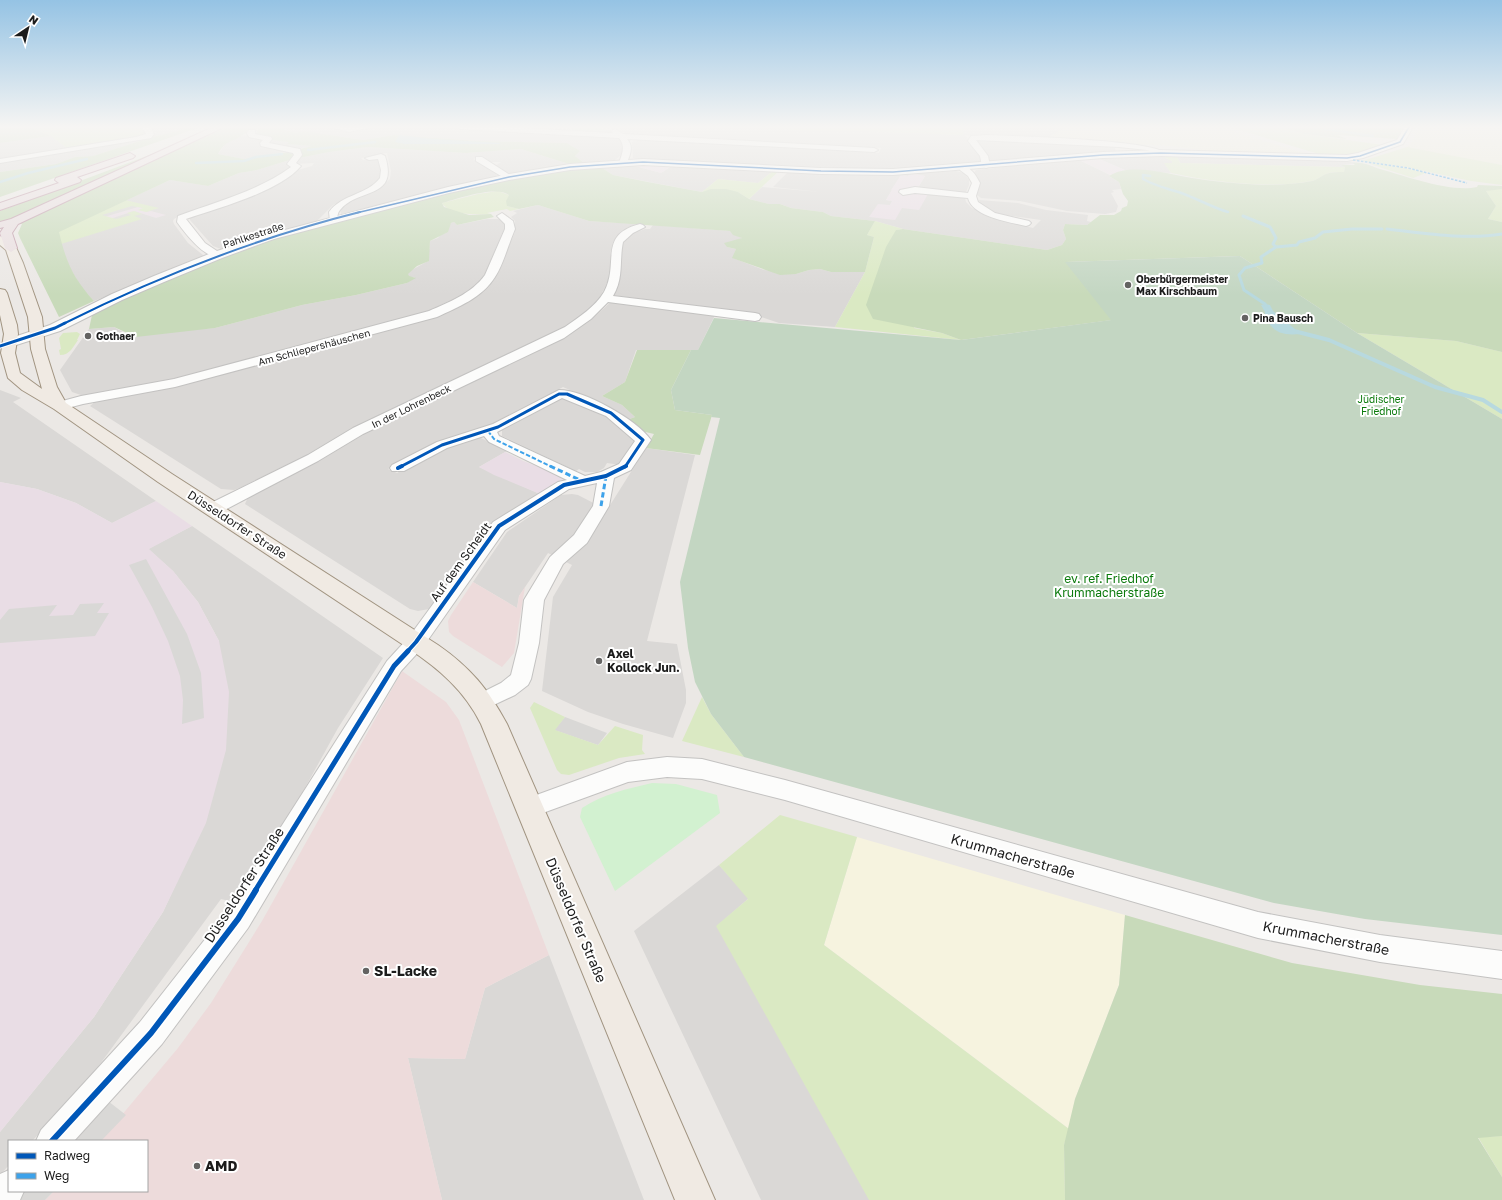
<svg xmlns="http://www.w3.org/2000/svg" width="1502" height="1200" viewBox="0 0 1502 1200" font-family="'Golos Text',sans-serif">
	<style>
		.residential { fill: #dad8d6 }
		.commercial { fill: #eddbdb }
		.industrial { fill: #e9dde5 }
		.education { fill: #f6f3df }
		.religious { fill: #d9d8d6 }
		.farmland { fill: #ecebd8 }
		.grass { fill: #dae9c3 }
		.forest { fill: #c8daba }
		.cemetery { fill: #c3d6c2 }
		.park { fill: #d2f1d0 }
		.water { fill: #b8d9df }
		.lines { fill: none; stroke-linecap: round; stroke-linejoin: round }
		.stream-far2 { stroke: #b8d9df; stroke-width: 2.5 }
		.stream-far1 { stroke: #b8d9df; stroke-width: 3 }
		.stream { stroke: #b8d9df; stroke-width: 4 }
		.minor-casing { stroke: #c3c2c1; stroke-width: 2 }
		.tertiary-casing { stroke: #c3c2c1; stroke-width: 2 }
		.primary-casing { stroke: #a19481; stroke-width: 2 }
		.motorway-casing { stroke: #c09ca9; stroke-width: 2 }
		.minor { fill: #fcfcfb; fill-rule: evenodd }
		.tertiary { fill: #fcfcfb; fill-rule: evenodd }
		.primary { fill: #f0eae3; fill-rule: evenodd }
		.motorway { fill: #e9dee0; fill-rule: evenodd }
		.quiet-far2 { stroke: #3da2ea; stroke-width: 1.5; stroke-dasharray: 2.5 1.5; stroke-linecap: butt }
		.quiet-far1 { stroke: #3da2ea; stroke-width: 2; stroke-dasharray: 4.5 2; stroke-linecap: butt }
		.quiet { stroke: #3da2ea; stroke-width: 3; stroke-dasharray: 5.5 3; stroke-linecap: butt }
		.cycleway-far5-casing { stroke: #fff; stroke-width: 2.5 }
		.cycleway-far4-casing { stroke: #fff; stroke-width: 3.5 }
		.cycleway-far3-casing { stroke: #fff; stroke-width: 5 }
		.cycleway-far2-casing { stroke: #fff; stroke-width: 6 }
		.cycleway-far1-casing { stroke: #fff; stroke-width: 8 }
		.cycleway-casing { stroke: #fff; stroke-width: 9 }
		.cycleway-far5 { stroke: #0057b8; stroke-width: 1.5 }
		.cycleway-far4 { stroke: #0057b8; stroke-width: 2 }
		.cycleway-far3 { stroke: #0057b8; stroke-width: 3 }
		.cycleway-far2 { stroke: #0057b8; stroke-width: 4 }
		.cycleway-far1 { stroke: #0057b8; stroke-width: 5 }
		.cycleway { stroke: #0057b8; stroke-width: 6 }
		.poi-dot { fill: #646362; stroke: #fff; stroke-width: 1.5 }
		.labels { text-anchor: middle; stroke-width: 4; stroke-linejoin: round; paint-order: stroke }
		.far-street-label { font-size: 10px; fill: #1c1c1c; stroke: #fff }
		.far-poi-label { font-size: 10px; font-weight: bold; fill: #1c1c1c; stroke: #fff; text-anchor: start }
		.far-park-label { font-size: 10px; fill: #0b7a0c; stroke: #fff }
		.street-label { font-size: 12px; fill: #1c1c1c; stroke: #fff }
		.park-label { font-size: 12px; fill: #0b7a0c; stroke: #fff }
		.poi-label { font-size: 12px; font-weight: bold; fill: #1c1c1c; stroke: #fff; text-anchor: start }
		.near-street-label { font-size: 14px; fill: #1c1c1c; stroke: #fff }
		.near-poi-label { font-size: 14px; font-weight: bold; fill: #1c1c1c; stroke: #fff; text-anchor: start }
	</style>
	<rect width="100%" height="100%" fill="#ebe8e5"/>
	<path class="residential" d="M141,127H193L152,137L93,156L75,157L56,164L0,172V143L51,136L68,149L143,135Z
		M276,127H325L347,131L377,127H445L612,138L621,140L623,147L621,155L615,160L584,163L575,156L580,151L567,143L478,141L394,135L363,140L304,131L297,133Z
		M623,127H765L803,131H864L963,135L964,127H1067L1045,139L965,135L981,156L982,163L918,168L869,169L637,159L633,158L632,142L639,140L879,153L881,148L869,147L854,149L626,134L616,129Z
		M246,135L265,140L260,145L288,148L291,151L244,159L218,154L227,142L234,138Z
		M978,138L1089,145L1115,148L1116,152L989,162L975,140Z
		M271,140L290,142L288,144L313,146L297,149L294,147L267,144Z
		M368,147L466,153L521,149L569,164L510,173L504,172L495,166L501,162H489L479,157L473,159L485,165L497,174L496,176L341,214L340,210L345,205L381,187L390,179L391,171L387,153L377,154L374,156L361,158L363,160L377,159L381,172L380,179L371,187L333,205L317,221L221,249L213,246L190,220V217L280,182L298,170L312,166L314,163L294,164L299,158L329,152Z
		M1176,154L1319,159L1361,163L1342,165L1345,167L1180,163Z
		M1160,155L1172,161L1173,163L1165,164L1171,173L1125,170L1097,158Z
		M293,159L289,164L291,167L275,179L222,202L182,214L174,219L173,221L174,224L188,243L203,255L202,258L94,301L81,287L65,259L58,232L170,180L208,186L239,173L257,170Z
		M1077,159L1110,175L1109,176L1119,182L1121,189L1112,190L1114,192L1111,193L1118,206L1116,212L1105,214L1067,211L1020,201L981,198L977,195L980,182L974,173L976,170Z
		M632,165L661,173L673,165L773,171L758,183L718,179L702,192L613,175L599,166Z
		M956,171L964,173L969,180V185L966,192L964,193L966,202L972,208L994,218L1033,228L1041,220L998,214L980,204L979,200L1018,203L1046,210L1088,215L1087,221L1091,222L1087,225L1065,224L1063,230L1066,239L1062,245L1047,250L903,229L875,221L831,216L823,212L791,208L780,204H769L749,199L762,187L821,192L773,187L788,172L910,173L908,176L901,175L886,200L893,201L890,205L902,208L915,193L925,176L912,174V173Z
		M538,205L589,221L638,224L622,232L613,242L611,275L600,297L589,311L573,322L535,343L242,487L234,490L221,489L90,406L96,401L186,384L420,321L479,294L489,286L499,270L515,232V221L511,217L517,213L513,211Z
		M487,219H500L504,224V229L485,274L479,283L462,295L417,316L183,378L91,395H81L72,392L60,370L89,329L114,327L126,334L215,328L302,305L356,295L407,283L415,277H409L407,274L410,271L428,261L430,241L438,238L451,223L454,222L457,225Z
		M653,225L730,231L742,238L727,247L736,249L733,258L764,270L796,274L809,270L820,269L831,272H865L835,327L779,323L761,317L724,309L611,295L620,279L623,243L627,236L645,229H650Z
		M613,300L716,313L698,350H636L625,382L602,396L622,405L635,417L627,420L613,409L563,387L489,427L445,441L443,440L388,469L397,473L450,445L477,436L507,451L479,467L540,494L486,531L435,604L429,609L418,611L410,609L245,504L248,497L348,441L587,319H592Z
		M0,390L21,398L13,402L156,501L112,523L76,503L37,489L0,482Z
		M564,397L605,415L636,441L621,465L607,463L604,468L597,472H585L579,469L576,471L502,436V430L506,427Z
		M646,448L695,455L647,641L677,644L686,690V703L673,738L623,724L588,712L542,691L553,597L572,565L548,553L519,596L517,608L473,582L507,532L561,495L572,494L578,495L607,510Z
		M192,526L383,658L338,728L290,815L233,902L221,899L81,1090L32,1141H9V1165L0,1175V1132L94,1017L163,912L181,873L219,641L198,602L173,571L148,549Z
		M719,865L749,898L717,926L870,1200H761L634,931Z
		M549,955L644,1200H442L408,1058L465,1059L485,988Z"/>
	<path class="commercial" d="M473,582L517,608L519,596L525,587L514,653L502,667L453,636L449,632L448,621L451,615Z
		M402,671L446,702L459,720L549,955L485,988L465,1059L408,1058L442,1200H45L54,1191H147V1141H100L178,1048L211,1003L262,921Z"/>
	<path class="industrial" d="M1097,158L1125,170L1111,175L1077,159Z
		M632,165H673L661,173Z
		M910,173L925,176L915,192L928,194L919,210L902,208L895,220L869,217L878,204L890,205L892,201L886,200L892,190H891L901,175L908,176Z
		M138,207L144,208L146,212L151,211L166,215L156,218L134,211L110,219L104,217Z
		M505,452L523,461L566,477L540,494L494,475L479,467Z
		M0,482L37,489L76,503L112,523L156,501L192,526L149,549L173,571L198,602L219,641L229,692L226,750L206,823L163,912L94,1017L0,1132Z"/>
	<path class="education" d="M857,837L1125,915L1119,985L1075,1099L1069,1129L824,945Z"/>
	<path class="religious" d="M146,559L187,634L201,673L204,718L182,724L183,700L180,676L168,641L152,607L129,565Z
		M104,603L97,613H109L95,636L0,643V620L9,609L57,605L49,616L73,615L80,604Z
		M565,717L607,733L598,745L554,730Z
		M108,1101L126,1115L101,1141H70Z
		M22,1191H54L45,1200H13Z"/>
	<path class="farmland" d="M1067,127H1219L1310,155L1210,151L1170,146L1045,139Z
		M1420,127H1502V165L1407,147L1412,142Z"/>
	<path class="grass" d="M29,127H141L144,135L68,149L51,136Z
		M765,127H964V128L963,135L864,131H803Z
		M1230,127H1282L1304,134L1383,145L1350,156L1322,155Z
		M1407,147L1502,165V185L1471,181L1406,167L1362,161Z
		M1176,154L1180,163L1345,167L1344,172C1338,172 1331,172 1326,174C1321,176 1317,180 1312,181C1269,189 1213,182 1171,173L1164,163H1172V161L1160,155Z
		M1367,163L1401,167L1426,173L1413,178Z
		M773,171H779L749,199L738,192H702L718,179L758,183Z
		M1492,189H1502V222L1488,219L1496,206L1486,191Z
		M498,191L509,195L507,206L519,209L510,211L507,209L487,213L491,214C479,215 449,215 442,203L478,194Z
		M125,200L159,208L146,212L138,210L143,208L132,206L102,215L116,219L131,215L127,213L134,211L142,214L134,216L142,219L61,244L58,232Z
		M875,221L903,229L896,230L914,328L942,333L961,340L835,327L865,272L874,237L867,235Z
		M63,333L77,332L80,334L77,340H78C73,347 70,355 60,355L59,350L61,349L59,338Z
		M1357,333L1456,341L1502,352V419Z
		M702,697L711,714L744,757L682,741Z
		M534,702L565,717L555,730L598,745L615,726L643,735L642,750L645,754L619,758L569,775L561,774L557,770L530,708Z
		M780,815L857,837L824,945L1069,1129L1064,1145L1065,1200H869L716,926L748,899L719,865Z
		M1502,1136V1177L1478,1137Z"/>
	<path class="forest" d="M0,127H29L51,136L0,143Z
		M193,127H200L0,197V172L56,164L75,157L93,156L152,137Z
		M228,127H276L296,133L304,131L363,140L394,135L478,141L567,143L580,151L575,156L584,163L569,164L521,149L466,153L368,147L329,152L299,158L302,153L300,149L312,146L287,144L289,142L271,140L256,134L258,129C250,129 243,135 240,137C228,143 226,141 218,154L244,159L295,151L293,159L257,170L239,173L208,186L170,180L59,232C66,262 73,278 94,301L59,317L20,238L18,233L22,224H16L144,164Z
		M1282,127H1403L1397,139L1337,135L1347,139L1304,134Z
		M168,148L14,220L0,223V211Z
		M1353,163C1364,162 1370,166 1380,169C1405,176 1451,193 1477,187L1478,185L1502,186V189L1486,191L1496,206L1488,219L1502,222V352L1456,341L1357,333L1240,256L1066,262L1112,320L961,340L942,333L873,319L866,305L886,247L896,230L903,229L1047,250L1062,245L1066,239L1063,230L1065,224L1087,225L1100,215H1114L1121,211L1122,208L1127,206L1128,201L1123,194L1119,182L1109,176C1132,161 1174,176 1199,179C1235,184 1277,188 1312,181C1317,180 1321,176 1326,174C1331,172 1338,172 1344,172L1345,167L1341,165H1355Z
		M599,166L613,175L648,182L702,192L711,189H726L738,192L749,199L769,204H780L791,208L823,212L831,216L875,221L867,235L874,237L865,272H831L820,269L809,270L796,274L780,275L732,258L736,249L727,247L724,243L742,238L733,235L730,231L589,221L538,205L519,209L507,206L506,201L509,195C496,185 457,199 442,203L444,207L469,215L491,214L494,217L457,225L454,222L451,223L448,232L430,241L429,261L417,266L408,274L409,276L416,278L407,283L356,295L302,305L215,328L136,337L114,327L89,329L92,315L115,302L251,245L433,195L550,172Z
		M637,350H691L671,390L675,410L712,415L700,455L646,448L654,434L637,430L627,420L635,417L622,405L602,396L625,382Z
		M1125,915L1292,963L1420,985L1502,994V1136L1478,1138L1502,1177V1200H1065L1064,1145L1075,1099L1119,985Z"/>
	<path class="cemetery" d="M1240,256L1357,333L1502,419V935L1365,919L1274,903L744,757L711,714L695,682L688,648L680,582L720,418L711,417L712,415L675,410L671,390L691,350H698L714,318L961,340L1111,320L1065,262Z"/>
	<path class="park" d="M579,127H599L613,133L564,132Z
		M652,783L676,784L717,795L720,813L615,891L580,817L582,808C603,794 627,789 652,783Z"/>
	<path class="water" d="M399,135L434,139L501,143L499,144H405L395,142Z
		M1265,304L1270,305L1273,311L1301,334C1288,335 1276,335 1269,323L1270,320L1265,318V312L1261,305Z"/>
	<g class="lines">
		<path class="stream-far2" d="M1312,127L1373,136
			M308,150L375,142
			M196,163L244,161L256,157L282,154
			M1150,176L1143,175V179C1156,186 1162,187 1175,191C1193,196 1210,207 1228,212
			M0,182L28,173L87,159"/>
		<path class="stream-far1" d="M1243,216L1270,227L1276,238L1273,244L1276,247
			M1387,229C1424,233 1465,240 1502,234
			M1268,310L1265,304L1244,290L1239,275L1245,268L1262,263L1261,257L1276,247L1297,245L1299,242L1315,238L1323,232L1352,229H1382"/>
		<path class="stream" d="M1294,331L1329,340L1435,387L1483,400L1502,412"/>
		<defs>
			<path id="minor" d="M142,127H150L154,134L151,138L0,163V159L136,137L146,134Z
				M330,127H372L349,132Z
				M457,127H503L613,133L611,131L615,129L623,134L874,148L878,150L874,152L627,139C634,147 630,154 627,163L623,165L619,163C622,154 626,146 619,138L460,129Z
				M249,130H255V134L271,137L272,139L269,143L300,149L302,155L296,163L301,166C279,192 218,208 186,219L205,243L223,255L222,257C206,261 185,233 177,222L178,216C216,202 258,191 291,167L287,164L294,155L293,153L261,146L260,143L263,140L249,137L247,133Z
				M987,135C1015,136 1151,140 1165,153L1161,155L1147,150L1119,147L976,140L988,156L990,166L986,168L982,166L980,156L968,141L971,136Z
				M381,154L385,156C399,200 359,187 340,210C337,213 338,217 336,221H330L329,212C342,194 367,195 380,178L381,170L378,159L369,160L365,158Z
				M476,157H482L513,177L512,179H506L476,161Z
				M960,166C970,165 976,175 980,183L976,196L978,202L995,213L1029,221L1031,223L1029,225L1026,226C1009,222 973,217 968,198L915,193L903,195L899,192L900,190L915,187L968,193L972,183L968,176L960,170Z
				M502,213L513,221L515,229C508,245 504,263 495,277C482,298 458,307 437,317L175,387L83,404L60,410L55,409L53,406L55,403L81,396L174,379L429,311C449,302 471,294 485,275L505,229V224L497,216Z
				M640,224L643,225L645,227L633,233L623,242C619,261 624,278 613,296L755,313L759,314L761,317L759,320L755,321L608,302L591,319L564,338L363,434L318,461L219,513L213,514L207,513L205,509L207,505L308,455L353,428L565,327C579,317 595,307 604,292C620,263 597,235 640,224Z
				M559,390C584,390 636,419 651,440L631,470L614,478L609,506L587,543L563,564L544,600L539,643L531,679L528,685L515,695L483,710L475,708L472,702L475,696L501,683L511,675L519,643L524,600L550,557L574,535L593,506L597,483L569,489L505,530L423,647L401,671L248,928L162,1044L74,1141H36L41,1130L140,1022L228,910L387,661L409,637L493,522L558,482L567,480L489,442L484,436L447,448L404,471H392L390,468L392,465L437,442L493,424ZM562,398L606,416L635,441L619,464L601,472L585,476L499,436L497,432Z
				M667,757L702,759L785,780L1258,912L1380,935L1502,951V979L1380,962L1258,938L785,800L702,779L667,777L628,782L529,818L520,815L517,808L520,801L627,762Z
				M9,1170V1191H24L20,1200H0V1174Z"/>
			<path id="tertiary" d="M1405,127H1413L1403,144L1363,158L1347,161L1161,156L1103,158L893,175L821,174L643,165L570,170L509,180L449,193L274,239L222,258L164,282L122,300L60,331L10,347L5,346L3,343L5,340L50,325L112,294L154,276L214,252L266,235L448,187L509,174L570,164L643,159L821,168L893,169L1103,152L1161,150L1347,155L1358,153L1397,140Z"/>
			<path id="primary" d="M0,236L15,245L23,263L42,317L45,349L57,387L66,403L172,474L438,645C471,668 488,689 507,724L715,1200H675L481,724C464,690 439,669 408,648L158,482L54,409L22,390L8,378L1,353L4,334L0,315V289L5,290L7,293L17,325L18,334L15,353L20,373L42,389L31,349L28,317L6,250L0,245Z"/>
			<path id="motorway" d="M213,127L222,128L18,224L12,233L17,248L11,252L5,248L0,233L4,227L0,228V222L11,219Z
				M130,153L135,156L133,158L77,177L81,180L80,182L0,210V203L59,183L55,180L56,178Z"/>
		</defs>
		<use href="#minor" class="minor-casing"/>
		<use href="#tertiary" class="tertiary-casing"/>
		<use href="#primary" class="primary-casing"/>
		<use href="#motorway" class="motorway-casing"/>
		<use href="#minor" class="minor"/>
		<use href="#tertiary" class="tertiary"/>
		<use href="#primary" class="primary"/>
		<use href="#motorway" class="motorway"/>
		<path class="quiet-far2" d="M1353,160L1408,168L1467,183"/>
		<path class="quiet-far1" d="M488,431L494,439L552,467"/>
		<path class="quiet" d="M550,466L582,481
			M601,506L606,476"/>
		<defs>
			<path id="cycleway-far5" d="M356,213L509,177L570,167L643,162L821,171L893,172L1103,155L1161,153L1347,158L1360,156L1400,142L1409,127"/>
			<path id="cycleway-far4" d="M63,324C159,276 256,238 360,212"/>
			<path id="cycleway-far3" d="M0,346L55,328L65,323
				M400,467L442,445L498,427L559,394H567L611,413L643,440L625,467"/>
			<path id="cycleway-far2" d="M398,468L402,466
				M407,652L416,642L499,526L564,485L606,476L626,466"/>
			<path id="cycleway-far1" d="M255,891L394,666L408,651"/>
			<path id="cycleway" d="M52,1141L151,1033L238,919L256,890"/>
		</defs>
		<use href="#cycleway-far5" class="cycleway-far5-casing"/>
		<use href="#cycleway-far4" class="cycleway-far4-casing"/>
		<use href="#cycleway-far3" class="cycleway-far3-casing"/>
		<use href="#cycleway-far2" class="cycleway-far2-casing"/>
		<use href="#cycleway-far1" class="cycleway-far1-casing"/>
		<use href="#cycleway" class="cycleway-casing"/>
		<use href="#cycleway-far5" class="cycleway-far5"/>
		<use href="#cycleway-far4" class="cycleway-far4"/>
		<use href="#cycleway-far3" class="cycleway-far3"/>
		<use href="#cycleway-far2" class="cycleway-far2"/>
		<use href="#cycleway-far1" class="cycleway-far1"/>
		<use href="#cycleway" class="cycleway"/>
	</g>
	<linearGradient id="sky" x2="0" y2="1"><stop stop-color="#95c3e4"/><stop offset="0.43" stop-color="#f6f5f3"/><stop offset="1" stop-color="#f6f5f3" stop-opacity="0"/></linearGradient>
	<rect width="1502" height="295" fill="url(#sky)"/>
	<g class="poi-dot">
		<circle cx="1128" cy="285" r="4"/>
		<circle cx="1245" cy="318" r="4"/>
		<circle cx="88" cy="336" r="4"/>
		<circle cx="599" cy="661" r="4"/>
		<circle cx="366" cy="971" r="4"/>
		<circle cx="197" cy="1166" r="4"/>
	</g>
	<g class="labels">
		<g class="far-street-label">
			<text transform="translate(253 235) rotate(-18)" y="4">Pahlkestraße</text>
			<text transform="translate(314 347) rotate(-15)" y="4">Am Schliepershäuschen</text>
			<text transform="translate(411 406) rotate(-26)" y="4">In der Lohrenbeck</text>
		</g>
		<g class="far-poi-label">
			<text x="1136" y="283">Oberbürgermeister<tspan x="1136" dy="12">Max Kirschbaum</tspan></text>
			<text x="1253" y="322">Pina Bausch</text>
			<text x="96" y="340">Gothaer</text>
		</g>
		<g class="far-park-label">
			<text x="1381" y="403">Jüdischer<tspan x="1381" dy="12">Friedhof</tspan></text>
		</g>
		<g class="street-label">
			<text transform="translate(237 525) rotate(33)" y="4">Düsseldorfer Straße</text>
			<text transform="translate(461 562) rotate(-54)" y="4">Auf dem Scheidt</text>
		</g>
		<g class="park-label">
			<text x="1109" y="583">ev. ref. Friedhof<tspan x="1109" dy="14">Krummacherstraße</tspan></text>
		</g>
		<g class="poi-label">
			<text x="607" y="658">Axel<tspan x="607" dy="14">Kollock Jun.</tspan></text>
		</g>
		<g class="near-street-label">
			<text transform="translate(1013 856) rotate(16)" y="5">Krummacherstraße</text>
			<text transform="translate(244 885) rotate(-57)" y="5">Düsseldorfer Straße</text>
			<text transform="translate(576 920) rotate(67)" y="5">Düsseldorfer Straße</text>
			<text transform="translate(1326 938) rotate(11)" y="5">Krummacherstraße</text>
		</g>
		<g class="near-poi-label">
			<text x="374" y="976">SL-Lacke</text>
			<text x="205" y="1171">AMD</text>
		</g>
	</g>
	<rect x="8" y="1140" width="140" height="52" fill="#ffffff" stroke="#a4a4a4"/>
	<rect x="16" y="1153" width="20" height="6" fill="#0057b8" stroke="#a4a4a4"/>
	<text x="44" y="1160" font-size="12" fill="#1c1c1c">Radweg</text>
	<rect x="16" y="1173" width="20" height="6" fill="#3da2ea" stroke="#a4a4a4"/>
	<text x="44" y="1180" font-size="12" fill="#1c1c1c">Weg</text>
	<g transform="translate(28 28) rotate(35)" stroke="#ffffff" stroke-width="3" paint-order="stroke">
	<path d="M0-3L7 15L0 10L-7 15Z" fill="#1c1c1c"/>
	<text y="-6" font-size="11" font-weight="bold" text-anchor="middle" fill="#1c1c1c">N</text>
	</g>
</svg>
